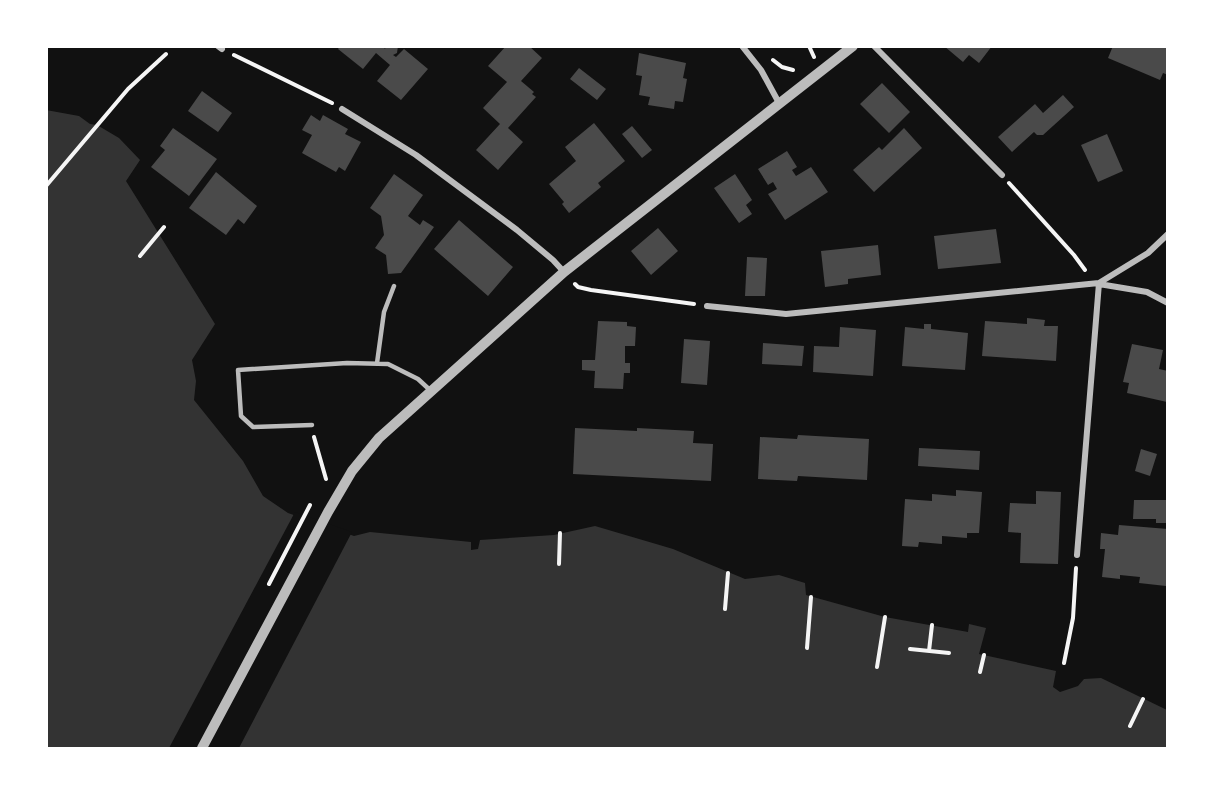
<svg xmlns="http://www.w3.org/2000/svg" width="1214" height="795" viewBox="0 0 1214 795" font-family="Spectral,serif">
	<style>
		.water { fill: #333 }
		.pier { fill: #111 }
		.building { fill: #4a4a4a }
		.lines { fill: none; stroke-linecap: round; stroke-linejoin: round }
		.path { stroke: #f5f5f5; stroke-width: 4 }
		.service { stroke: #bcbcbc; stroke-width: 4.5 }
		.minor { stroke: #bcbcbc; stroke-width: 6 }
		.tertiary { stroke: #bcbcbc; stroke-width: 10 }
	</style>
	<rect width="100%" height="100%" fill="#111"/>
	<path class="water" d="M46,110L79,116L90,124L97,125L119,138L140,160L126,181L215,324L192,360L196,381L194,400L243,461L263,496L288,513L354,536L370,532L471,542V550L478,549L480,540L554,535L595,526L673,549L745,579L779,575L805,583L806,595L885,617L968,632L969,624L986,628L979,654L1056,671L1053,687L1060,692L1078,686L1084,679L1101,678L1167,710V748H47Z"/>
	<path class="pier" d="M295,512L352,532L239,748H169Z"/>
	<path class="building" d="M340,46H383L385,49L386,46H398L397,53L393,55L396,57L404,49L428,69L401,100L377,81L390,65L376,53L363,69L338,49Z
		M506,46H529L542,58L521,81L534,92L532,94L536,97L508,128L523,142L498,170L476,150L500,124L483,108L507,82L488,66Z
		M944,46H992L979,63L969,55L963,62Z
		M1113,46H1168V75L1163,73L1160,80L1108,58Z
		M639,53L686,63L683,78L687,79L683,102L675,101L674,109L648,105L650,97L639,95L642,76L636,75Z
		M579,68L606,89L597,100L570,79Z
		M882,83L910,112L889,133L860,104Z
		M202,91L232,113L218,132L188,111Z
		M1063,95L1074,107L1043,135H1037L1034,132L1012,152L998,137L1035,104L1043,113Z
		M311,115L320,121L323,115L348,129L345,134L361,142L345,171L339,167L336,172L302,153L312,135L302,130Z
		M594,123L625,161L598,183L601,187L569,213L562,204L564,202L549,184L576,161L565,147Z
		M632,126L652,150L642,158L622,134Z
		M173,128L217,159L189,196L151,167L165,150L160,146Z
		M904,128L922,148L874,192L853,170L879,147L882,150Z
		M1107,134L1123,171L1098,182L1081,145Z
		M787,151L797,167L792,170L796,176L811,167L828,192L785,220L768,194L777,189L773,182L768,185L758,169Z
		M216,172L257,206L244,224L238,219L226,235L189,208Z
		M394,174L423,195L408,216L420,225L423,220L434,227L401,273L388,274L386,255L375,248L384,235L381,216L370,208Z
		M735,174L752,200L746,205L752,214L739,223L714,188Z
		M459,220L513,267L488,296L434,249Z
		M658,228L678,251L651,275L631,251Z
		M996,229L1001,263L938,269L934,236Z
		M878,245L881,275L848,279V284L825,287L821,251Z
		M747,257L767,258L765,296H745Z
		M1027,318L1045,320L1044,326H1058L1056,361L982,356L985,321L1027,324Z
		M598,321L627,322V326L636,327L635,346H625V363H630V373H624L623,389L594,388L595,371L582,370V360H595Z
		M924,324H931V329L968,333L965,370L902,366L905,327L924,329Z
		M840,327L876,330L873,376L813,372L814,346L839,347Z
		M684,339L710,341L707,385L681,383Z
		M763,343L804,346L802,366L762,364Z
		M1132,344L1163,350L1159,369L1168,371L1167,402L1127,393L1129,383L1123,382Z
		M575,428L637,431V428L694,431L693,443L713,444L711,481L573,474Z
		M798,435L869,439L867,480L798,476L797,481L758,479L760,437L797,439Z
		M919,448L980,451L979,470L918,466Z
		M1141,449L1157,454L1150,476L1135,471Z
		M956,490L982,492L979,533H967V538L942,536V544L919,542L918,547L902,546L905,499L932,501V494L956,496Z
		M1036,491L1061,492L1058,564L1020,563L1021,533L1008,532L1010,503L1036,504Z
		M1134,500H1168V523H1156V519H1133Z
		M1119,525L1168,529L1166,586L1139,583L1140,577L1120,575V579L1102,577L1105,549H1100L1101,533L1118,535Z"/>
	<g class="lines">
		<path class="path" d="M809,46L814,57
			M234,55L332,103
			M773,60L782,67L793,70
			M1009,183L1074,255L1085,270
			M46,186L128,89L166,54
			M140,256L164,227
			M575,284L578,287L591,290L694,304
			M314,437L326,479
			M559,564L560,533
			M269,584L310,505
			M725,609L728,573
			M807,648L811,597
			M910,649L949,653
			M929,651L932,625
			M1064,663L1073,618L1076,568
			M877,667L885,617
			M980,672L984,655
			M1130,726L1143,699"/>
		<path class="service" d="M377,363L384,312L394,286
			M312,425L253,427L241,416L238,370L347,363L388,364L418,379L431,391"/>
		<path class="minor" d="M218,46L222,49
			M742,46L761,70L779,103
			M874,46L1002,175
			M342,109L416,155L517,230L553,260L564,272
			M1099,284L1147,292L1168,303
			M707,306L786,314L1099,283L1148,253L1168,234
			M1077,555L1099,283"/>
		<path class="tertiary" d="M202,748L328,512L352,471L379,438L564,272L853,46"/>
	</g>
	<rect width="1214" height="795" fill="none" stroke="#ffffff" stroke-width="96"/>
</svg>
